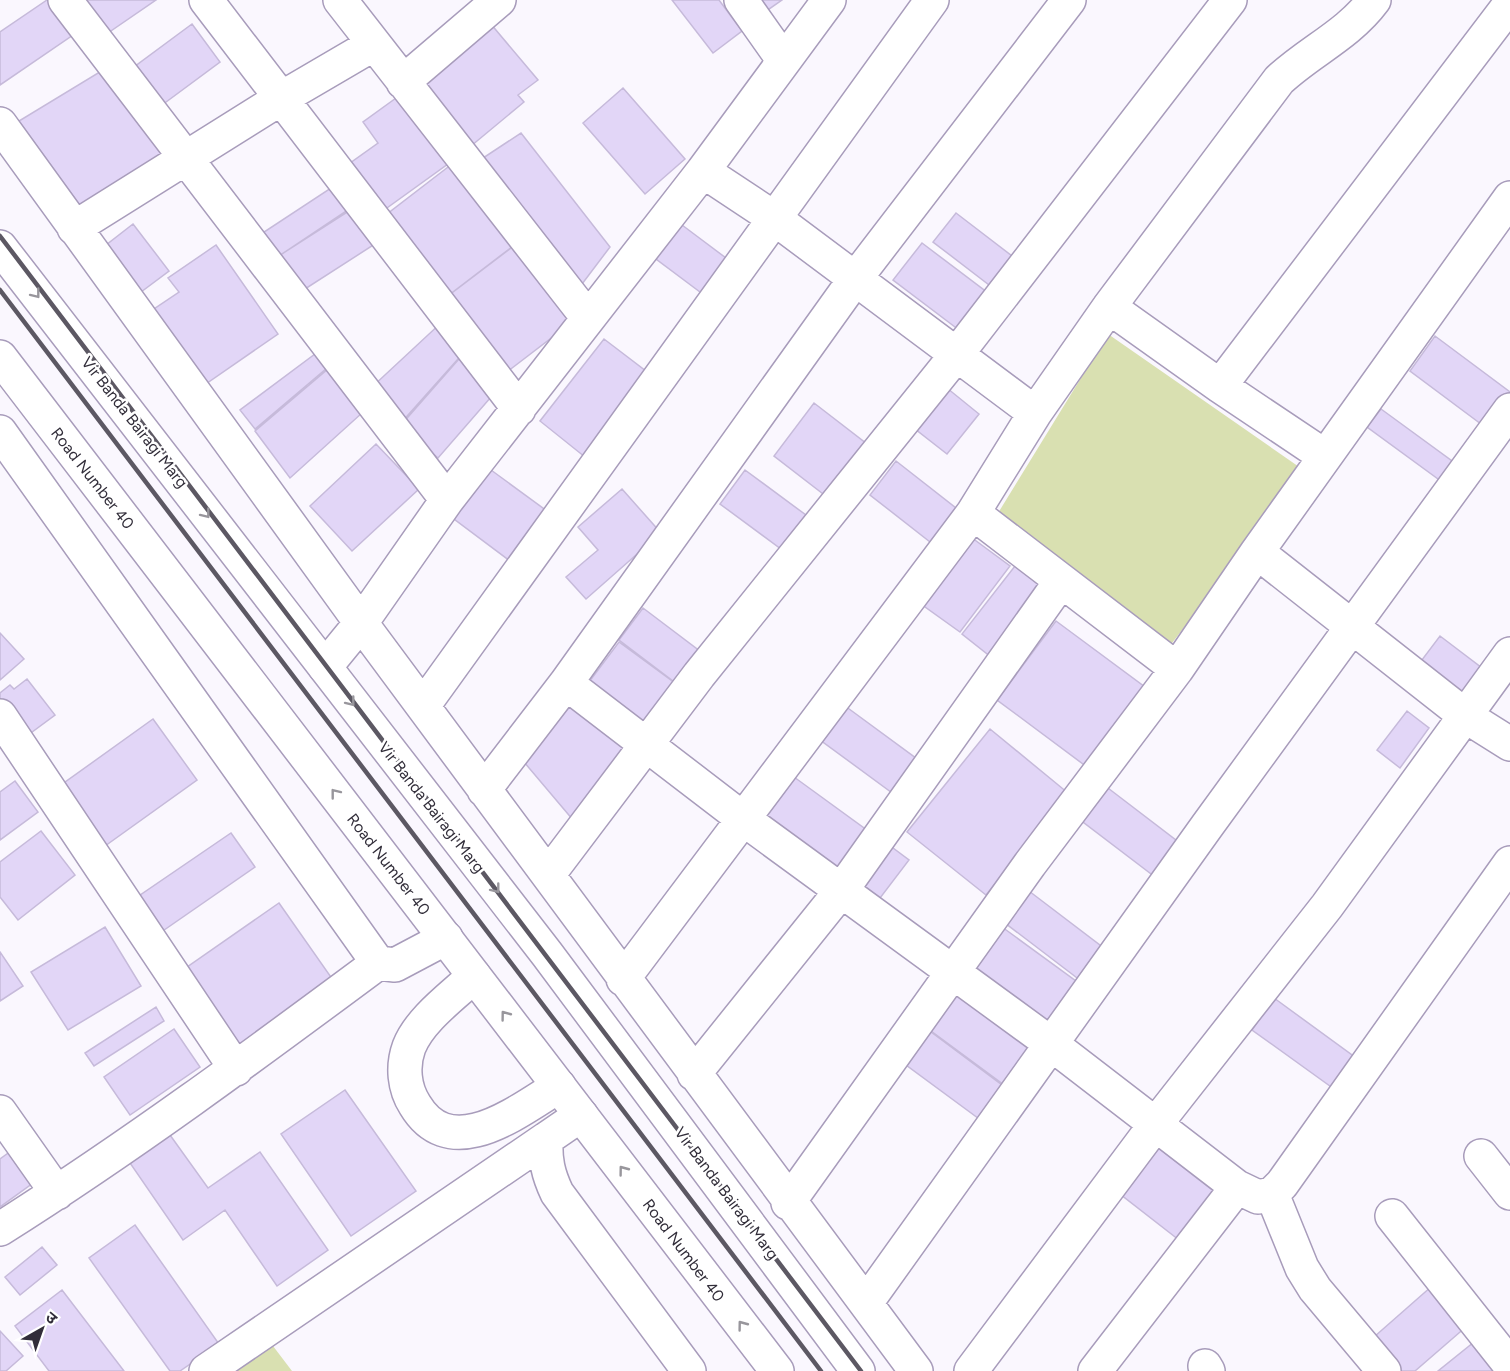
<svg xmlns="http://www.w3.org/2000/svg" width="1510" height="1371" viewBox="0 0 1510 1371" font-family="Figtree,'Noto Sans Devanagari',sans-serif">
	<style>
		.green { fill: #d9e0b1 }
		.building { fill: #e2d6f7; stroke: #c6bada; stroke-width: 1.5 }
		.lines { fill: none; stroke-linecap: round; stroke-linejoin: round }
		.minor-casing { stroke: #a89cbb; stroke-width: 36 }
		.major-casing { stroke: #a89cbb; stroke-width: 36 }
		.minor { stroke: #fff; stroke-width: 33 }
		.major { stroke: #fff; stroke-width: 33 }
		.rail { stroke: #5c5863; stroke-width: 4.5 }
		.oneway { stroke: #98969c }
		.labels { text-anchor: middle; stroke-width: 5; stroke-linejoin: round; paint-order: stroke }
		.street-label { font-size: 16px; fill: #312d39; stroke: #fff }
	</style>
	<rect width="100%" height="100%" fill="#faf7fe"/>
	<path class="green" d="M1108,334L1305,471L1155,665L995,518Z
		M273,1346L292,1371H237Z"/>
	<path class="building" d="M47,0H50L73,35L0,85V32Z
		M82,0H156L105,35Z
		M672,0H719L742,31L713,53Z
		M752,0H782L762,14Z
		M485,17L538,80L518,95L524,102L471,146L413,76Z
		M192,24L220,62L162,105L134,67Z
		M103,70L172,163L87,215L19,121Z
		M623,88L685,159L645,194L583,123Z
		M403,93L452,161L373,218L339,171L378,143L363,122Z
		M521,133L610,247L579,288L480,160Z
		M452,164L515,245L440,302L378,221Z
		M337,184L352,207L273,260L258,236Z
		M355,207L378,242L305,289L274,259Z
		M956,213L1016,259L993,288L933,242Z
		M678,222L730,261L704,295L652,256Z
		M133,224L169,271L137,295L101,249Z
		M517,243L576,319L499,378L440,302Z
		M922,243L988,293L959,330L893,280Z
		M216,245L278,334L200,388L148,313L179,292L168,278Z
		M443,321L466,350L400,424L372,387Z
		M1435,336L1510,392V409L1493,433L1410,371Z
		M604,339L655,378L590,461L540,421Z
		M466,351L498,389L438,458L401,425Z
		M315,354L327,368L255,429L240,410Z
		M328,369L362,413L290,478L255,431Z
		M942,384L979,414L947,454L910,425Z
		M814,403L867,444L827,497L774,456Z
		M1381,409L1463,469L1449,487L1367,427Z
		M376,444L419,489L352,551L310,506Z
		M896,461L965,515L939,549L870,495Z
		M491,470L547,511L510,561L454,519Z
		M745,470L810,518L785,552L720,504Z
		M622,489L661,533L586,599L566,577L598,550L578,527Z
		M964,532L1010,566L960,632L914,599Z
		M1015,566L1049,592L996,661L962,634Z
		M643,608L705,655L681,687L619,640Z
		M1056,621L1149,690L1091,770L997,700Z
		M0,633L24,659L0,680Z
		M1440,636L1482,668L1454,705L1412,673Z
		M619,642L683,689L651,734L586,686Z
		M27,679L55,715L24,738L0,707V693L10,685L14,689Z
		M574,698L639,749L579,827L524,762Z
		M841,703L924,764L899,798L816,737Z
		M1407,711L1429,728L1400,768L1377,750Z
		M153,719L197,780L98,851L54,790Z
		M990,729L1068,793L986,895L907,832Z
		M794,777L875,836L842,882L760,822Z
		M15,781L38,812L0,840V792Z
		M1104,785L1185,847L1159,880L1079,819Z
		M41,831L75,875L18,920L0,897V862Z
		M231,833L255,867L154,937L130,902Z
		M885,842L909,860L877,902L853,884Z
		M1025,888L1109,952L1085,984L1001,920Z
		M279,903L340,990L241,1059L180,972Z
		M105,927L141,986L68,1030L31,972Z
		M1002,927L1080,984L1047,1029L969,972Z
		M0,952L23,986L0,1001Z
		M957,987L1041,1050L1011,1090L927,1028Z
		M1274,998L1363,1063L1341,1094L1252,1030Z
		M156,1007L164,1021L94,1066L85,1053Z
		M174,1029L200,1067L130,1115L104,1077Z
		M927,1029L1010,1091L986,1124L902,1062Z
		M345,1090L416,1191L351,1236L281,1134Z
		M170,1135L208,1188L260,1152L328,1250L277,1286L225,1210L183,1240L130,1163Z
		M1148,1140L1216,1193L1179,1240L1111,1187Z
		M11,1151L33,1183L0,1207V1159Z
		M135,1225L219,1344L180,1371H170L89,1258Z
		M42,1247L57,1265L20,1295L5,1277Z
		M1432,1286L1467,1326L1415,1371H1390L1366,1344Z
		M62,1290L124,1371H49L15,1326Z
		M0,1331L23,1356L6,1371H0Z
		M1479,1338L1506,1371H1438Z"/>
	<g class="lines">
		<defs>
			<path id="minor" d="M65,0L447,500
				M206,0L519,409
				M340,0L588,318
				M741,0L784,61
				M403,82L499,0
				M0,124L361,623L916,1371
				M703,171L774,218L1035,413
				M74,228L280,99L374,44
				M1109,307L1220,386L1323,455
				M1220,386L1510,4
				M0,432L378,963L395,965L446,938
				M973,513L1177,669
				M1257,552L1510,198
				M325,667L361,623L447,500L703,171L829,0
				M566,683L742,818L1050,1043L1237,1187L1258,1197L1272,1194L1282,1184L1510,863
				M423,706L932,0
				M0,716L236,1069
				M484,790L566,683L855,279L1069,0
				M548,875L699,675L957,354L1230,0
				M474,976C453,996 420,1019 409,1047C402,1066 404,1088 415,1105C451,1165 518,1111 559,1086
				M623,979L973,513L1035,413L1109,307L1279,80C1310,51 1348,35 1374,0
				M694,1074L841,891L1061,581
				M0,1112L57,1193
				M581,1115L546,1139C545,1160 548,1174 557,1193L689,1371
				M1481,1156L1510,1193
				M1272,1194L1302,1268L1315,1289L1384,1371
				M788,1203L1030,864L1177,669L1257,552L1467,717L1510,744
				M1392,1216L1510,1365
				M0,1229C130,1147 254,1055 378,963
				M866,1303L1207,826L1510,410
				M1205,1366L1208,1371
				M206,1371L546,1139
				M971,1371L1155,1125L1327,906L1510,654
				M1095,1371L1237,1187"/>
			<path id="major" d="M0,247L547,954L858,1371
				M0,357L777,1371"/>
		</defs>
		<use href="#minor" class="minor-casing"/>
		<use href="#major" class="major-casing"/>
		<use href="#minor" class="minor"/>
		<use href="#major" class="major"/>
		<path class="rail" d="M0,236L861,1371
			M0,290L821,1371"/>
	</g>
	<defs><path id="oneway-chevron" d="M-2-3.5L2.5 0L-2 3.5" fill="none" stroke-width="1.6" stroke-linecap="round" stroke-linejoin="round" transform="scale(1.5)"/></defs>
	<g class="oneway">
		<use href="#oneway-chevron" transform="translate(36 294) rotate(52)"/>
		<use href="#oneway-chevron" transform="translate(206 514) rotate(52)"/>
		<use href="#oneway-chevron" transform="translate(351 702) rotate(52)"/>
		<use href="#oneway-chevron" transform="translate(335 793) rotate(-128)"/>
		<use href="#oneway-chevron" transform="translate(496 889) rotate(52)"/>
		<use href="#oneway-chevron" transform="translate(505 1015) rotate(-127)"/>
		<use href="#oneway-chevron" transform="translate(623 1170) rotate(-127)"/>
		<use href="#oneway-chevron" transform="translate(742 1325) rotate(-127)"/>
	</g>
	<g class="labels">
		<g class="street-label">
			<text transform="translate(135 422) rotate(52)" y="6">Vir Banda Bairagi Marg</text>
			<text transform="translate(93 478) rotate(52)" y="6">Road Number 40</text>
			<text transform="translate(432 807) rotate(52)" y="6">Vir Banda Bairagi Marg</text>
			<text transform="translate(389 864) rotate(52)" y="6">Road Number 40</text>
			<text transform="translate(727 1193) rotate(53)" y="6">Vir Banda Bairagi Marg</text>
			<text transform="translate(684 1250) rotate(53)" y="6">Road Number 40</text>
		</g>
	</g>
	<g transform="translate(42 1329) rotate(40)" stroke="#ffffff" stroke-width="4.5" paint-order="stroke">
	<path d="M0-4.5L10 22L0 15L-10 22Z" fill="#312d39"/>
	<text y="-9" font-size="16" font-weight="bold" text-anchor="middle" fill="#312d39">उ</text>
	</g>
</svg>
